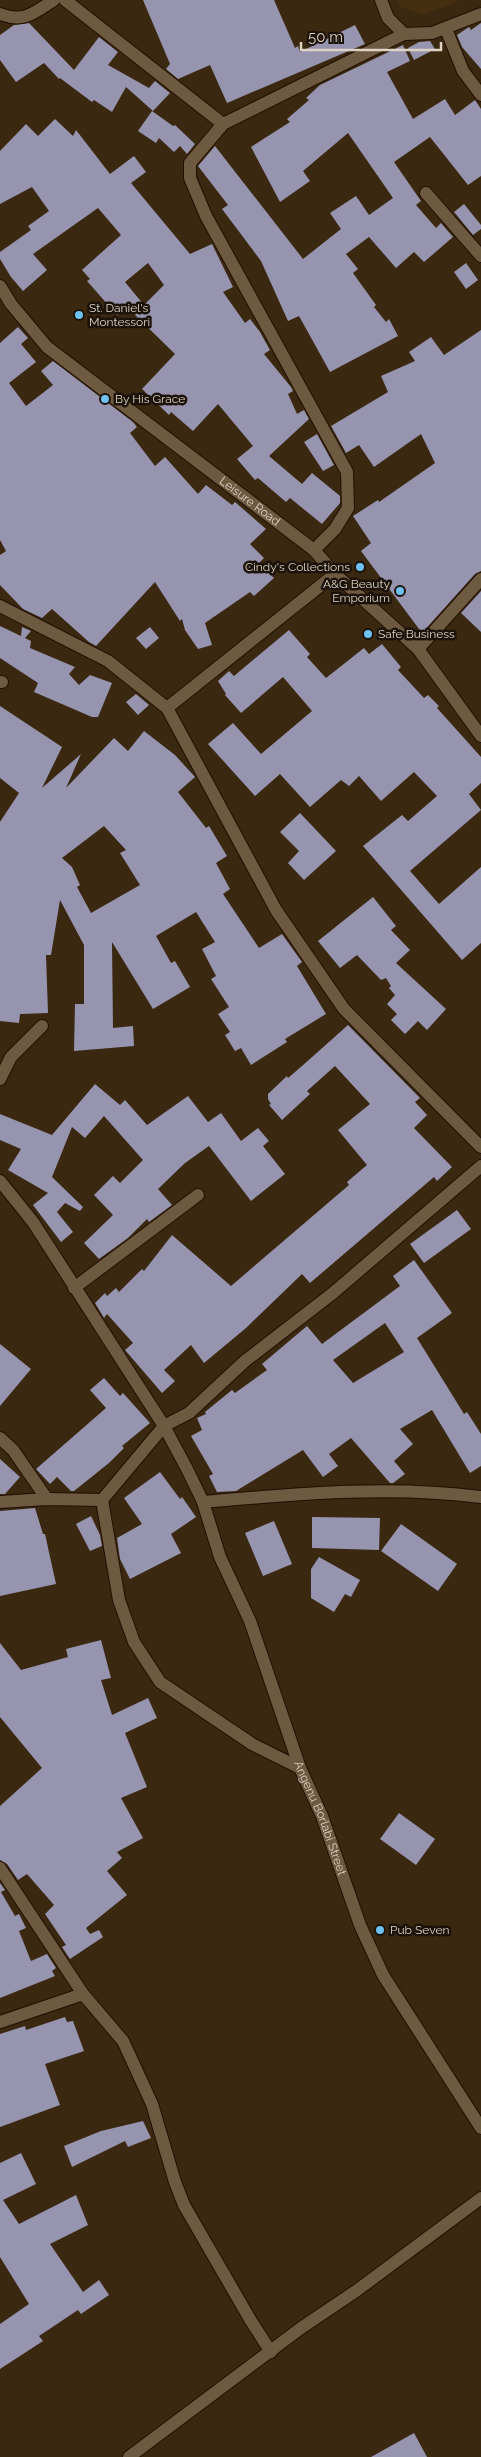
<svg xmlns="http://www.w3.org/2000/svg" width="481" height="2457" viewBox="0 0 481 2457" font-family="Raleway,sans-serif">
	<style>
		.built { fill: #462f11 }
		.building { fill: #9794b0; fill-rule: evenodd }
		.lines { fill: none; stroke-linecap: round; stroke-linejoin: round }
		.minor-casing { stroke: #211000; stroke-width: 14 }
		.minor { stroke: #6e5941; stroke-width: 12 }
		.poi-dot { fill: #6dc2f3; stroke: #1b1309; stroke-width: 2 }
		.labels { text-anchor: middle; stroke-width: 5; stroke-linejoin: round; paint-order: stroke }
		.poi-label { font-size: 12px; fill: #ded2c4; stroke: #1b1309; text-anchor: start }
		.street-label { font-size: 12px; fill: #ded2c4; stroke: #1b1309 }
	</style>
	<rect width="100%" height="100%" fill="#3a2811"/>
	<path class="built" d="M397,0H460L423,15L400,7Z"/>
	<path class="building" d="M143,0H274L295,48L298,46L300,52L355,25L365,44L227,103L210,65L178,79L166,69L170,64Z
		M29,23L74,70L99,37L118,52L108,65L149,88L155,81L170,93L153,111L126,87L112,112L94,100L92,102L60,78L59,79L44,63L16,82L0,60V35L14,25Z
		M481,23V69L462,47L457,35L469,27L471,30Z
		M430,41L435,49L414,60L408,48L419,42Z
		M403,45L410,61L387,72L413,119L445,99L455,115L475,100L481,109V176L468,185L430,137L394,162L421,201L416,205L436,228L441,223L453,237L424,262L414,252L396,268L369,237L346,254L358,269L353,273L376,305L374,307L386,322L389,319L398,336L330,372L299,316L288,321L261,261L222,209L228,205L198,166L215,146L303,259L341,229L330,213L356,196L369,215L393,198L348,133L303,171L310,181L280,202L251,147L290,122L287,119L309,100L306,98L320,85Z
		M152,111L173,126L175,125L195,144L187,154L180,146L174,152L159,138L156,143L138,131Z
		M55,119L73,136L76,130L110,174L134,156L146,172L131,183L190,254L212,244L233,287L223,292L245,323L250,319L260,332L270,350L264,354L291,387L293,391L288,394L297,414L304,410L309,419L269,456L302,484L312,473L340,496V503L322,524L290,498L286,502L258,478L255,480L237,459L253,446L218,404L193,431L171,412L169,415L142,389L175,354L127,307L117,315L87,281L90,279L82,270L121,235L98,208L33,254L47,270L23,291L11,277L0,259V252L31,230L28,226L49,211L32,187L0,204V151L26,124L38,136ZM148,263L164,285L144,305L125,282Z
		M464,204L481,225V229L473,235L454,212Z
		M466,263L478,280L466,289L454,272Z
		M18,327L28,338L21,344L36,362L9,383L26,406L53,385L41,371L53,361L133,422L137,427L130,433L155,466L165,457L198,494L206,485L232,505L235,502L266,529L250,544L264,558L259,563L274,578L254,596L250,592L205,623L212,645L198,649L185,630L182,619L180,621L155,582L96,646L89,642L52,609L42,618L23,609L0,585V555L6,551L0,540V343Z
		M481,330V571L475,574L422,633L361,551L371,543L353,516L378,500L379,502L435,463L421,434L374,467L359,445L346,453L331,426L388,392L381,376L415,361L409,352L431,337L444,355Z
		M317,434L334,465L323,471L304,442Z
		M481,591V632L461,613Z
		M0,626L21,636L22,627L31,631L25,638L31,641L30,648L75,667L69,674L79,685L90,675L112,683L98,717H92L34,692L38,683L0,658Z
		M150,627L159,638L146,649L136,638Z
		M289,630L310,654L307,657L326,678L364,648L369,654L382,644L401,667L398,670L424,698L428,695L439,706L437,708L481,757V783L469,794L481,810L410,871L439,904L481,867V943L462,960L363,846L402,815L408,821L437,796L414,772L381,801L359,776L349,786L341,780L310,807L280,774L255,796L208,744L233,723L261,754L312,711L283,677L241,713L225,695L226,694L218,681L229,671L234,676Z
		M136,694L149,705L138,715L126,702Z
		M0,706L62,747L42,788L81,754L66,788L114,738L128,751L144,731L175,755L195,777L178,792L206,828L209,826L227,856L216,863L230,889L223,894L259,948L282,934L302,962L297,966L326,1014L285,1039L287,1042L251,1065L241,1048L235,1051L225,1035L230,1032L218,1014L229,1007L211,979L216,976L202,949L215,942L196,912L156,936L171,963L175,961L190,987L153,1009L112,942L113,1028L133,1026L134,1046L74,1051L75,1004H84V945L60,900L51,955H46L48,1013L20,1014L19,1023L0,1021V822L19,793L0,778ZM104,826L126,850L120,853L140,885L91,913L77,887L80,885L72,867L62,858Z
		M300,813L336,851L304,880L288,863L299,851L280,832Z
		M373,897L396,926L391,930L410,950L396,963L446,1009L427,1030L418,1021L405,1034L391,1020L397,1014L387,1004L395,995L389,988L391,986L386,978L381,980L357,955L340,968L318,941Z
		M348,1025L420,1098L415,1102L427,1115L414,1128L452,1167L437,1181L434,1177L310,1283L302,1274L246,1328L204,1363L191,1345L164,1370L175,1381L162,1393L125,1350L133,1343L107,1314L104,1318L95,1303L105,1293L107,1296L116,1288L119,1292L142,1269L144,1271L172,1235L231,1286L349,1185L347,1182L367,1165L338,1130L370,1104L335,1066L307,1091L310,1094L282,1120L269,1105L271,1104L268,1099V1094L287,1076L288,1078L302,1066Z
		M95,1084L120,1105L125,1100L147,1125L188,1096L208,1122L221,1113L241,1141L258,1128L269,1141L263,1146L285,1174L251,1201L209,1146L185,1163L158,1189L172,1205L149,1222L147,1219L128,1238L99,1259L84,1243L113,1215L94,1195L113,1176L120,1183L143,1160L104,1116L85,1138L72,1127L52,1177L83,1207L80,1211L65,1203L57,1212L73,1232L61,1242L33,1205L48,1193L8,1170L21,1149L0,1140V1114L52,1135Z
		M457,1210L471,1229L424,1263L410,1244Z
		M414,1260L452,1313L417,1338L464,1414L467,1412L481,1434V1466L470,1473L432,1410L400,1429L413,1444L394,1461L405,1474L393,1483H390L351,1438L329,1454L338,1466L323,1477L303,1450L236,1491L217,1492L209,1476L213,1474L191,1436L202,1430L197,1418L206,1414L205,1412L232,1390L235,1393L267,1370L262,1364L307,1326L322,1344L400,1286L393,1276ZM385,1323L404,1352L353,1383L333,1360Z
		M0,1344L31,1369L0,1406Z
		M104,1378L120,1396L123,1393L150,1423L122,1446L124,1448L109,1463L74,1491H71L57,1477L50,1484L36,1469L106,1408L90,1390Z
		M0,1459L20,1477L5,1494H0Z
		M160,1472L180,1499L182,1497L196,1517L171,1534L181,1553L130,1579L120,1559L117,1538L142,1524L124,1498Z
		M35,1508L43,1534H45L56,1584L0,1596V1511Z
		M91,1516L100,1535L102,1546L90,1551L76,1524Z
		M312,1517L380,1518L379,1550L312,1548Z
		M274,1521L292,1564L263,1576L245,1533Z
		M401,1524L457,1564L438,1591L381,1551Z
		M319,1557L360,1580L351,1597L345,1594L334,1612L311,1598V1569Z
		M101,1640L111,1678L101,1680L112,1715L148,1698L157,1718L125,1733L147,1787L121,1798L143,1838L117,1852L122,1858L107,1871L127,1895L86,1928L90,1934L99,1930L103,1937L70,1959L62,1947L66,1945L45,1914L54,1905L27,1874L18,1880L7,1864L0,1860V1806L42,1768L0,1717V1643L21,1670L68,1657L66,1649Z
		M399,1813L435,1839L416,1865L380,1839Z
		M0,1883L5,1890L1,1892L15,1916L19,1914L26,1928L19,1931L31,1961L47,1954L56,1968L52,1971L55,1976L0,1998Z
		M65,2017L67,2022L73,2021L84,2051L45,2064L60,2105L0,2127V2034L25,2026L26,2030Z
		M143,2121L151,2138L128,2147L125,2141L72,2167L64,2146L101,2131Z
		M21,2153L36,2184L3,2200L19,2224L76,2195L88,2225L50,2244L83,2292L99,2280L109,2295L81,2314L78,2310L39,2336L43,2341L0,2369V2324L29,2304L0,2257V2163Z
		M414,2433L427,2457H371Z"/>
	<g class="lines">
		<defs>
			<g id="minor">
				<path d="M65,0L223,124"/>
				<path d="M381,0L388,18L404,34L432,33L481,14"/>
				<path d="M0,14C24,23 34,13 54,0"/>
				<path d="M446,29L463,71L481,95"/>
				<path d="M426,193L481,256"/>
				<path id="s1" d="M0,286L11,304L47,347L314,550L335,574L418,649L481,736"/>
				<path d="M314,550L335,529L348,508L347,472L206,216L190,178V163L223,124L404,34"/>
				<path d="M0,606L108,661L167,708L276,910L344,1009L481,1147"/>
				<path d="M418,649L481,579"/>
				<path d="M0,682H2"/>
				<path d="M167,708L335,574"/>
				<path d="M0,1079L11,1057L42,1026"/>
				<path id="s2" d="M0,1181L33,1222L164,1426L187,1469L203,1502L220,1557L250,1621L300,1768L322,1816L360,1925L383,1975L481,2128"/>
				<path d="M74,1288L198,1195"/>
				<path d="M0,1438L13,1450L47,1499"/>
				<path d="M102,1500L164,1426L189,1413L245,1361L333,1293L481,1166"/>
				<path d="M102,1500L119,1600L134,1642L160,1682L252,1744L300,1768"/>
				<path d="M0,1502L47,1499L102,1500"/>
				<path d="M203,1502C296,1494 388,1485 481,1497"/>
				<path d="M0,1868L83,1994L123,2041L152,2104L175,2182L184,2205L251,2321L271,2352"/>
				<path d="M0,2022L83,1994"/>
				<path d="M129,2457L301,2328L356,2291L481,2198"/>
			</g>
		</defs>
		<use href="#minor" class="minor-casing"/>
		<use href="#minor" class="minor"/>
	</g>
	<g class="poi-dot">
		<circle cx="79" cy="315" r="5"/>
		<circle cx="105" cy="399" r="5"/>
		<circle cx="360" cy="567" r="5"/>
		<circle cx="400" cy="591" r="5"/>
		<circle cx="368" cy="634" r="5"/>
		<circle cx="380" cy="1930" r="5"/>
	</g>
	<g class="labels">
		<g class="poi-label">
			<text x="89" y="312">St. Daniel's<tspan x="89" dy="14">Montessori</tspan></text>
			<text x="115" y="403">By His Grace</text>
			<text x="350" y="571" text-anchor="end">Cindy's Collections</text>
			<text x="390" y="588" text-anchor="end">A&amp;G Beauty<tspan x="390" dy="14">Emporium</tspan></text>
			<text x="378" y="638">Safe Business</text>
			<text x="390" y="1934">Pub Seven</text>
		</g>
		<g class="street-label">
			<text dy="4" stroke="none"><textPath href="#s1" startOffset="332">Leisure Road</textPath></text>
			<text dy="4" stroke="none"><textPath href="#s2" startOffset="718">Angenu Borlabi Street</textPath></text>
		</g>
	</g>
	<path d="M301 42v8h140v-8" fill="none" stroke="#ded2c4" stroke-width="2.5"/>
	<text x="308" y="42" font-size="15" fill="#ded2c4" stroke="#1b1309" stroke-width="4" paint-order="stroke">50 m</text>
</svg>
